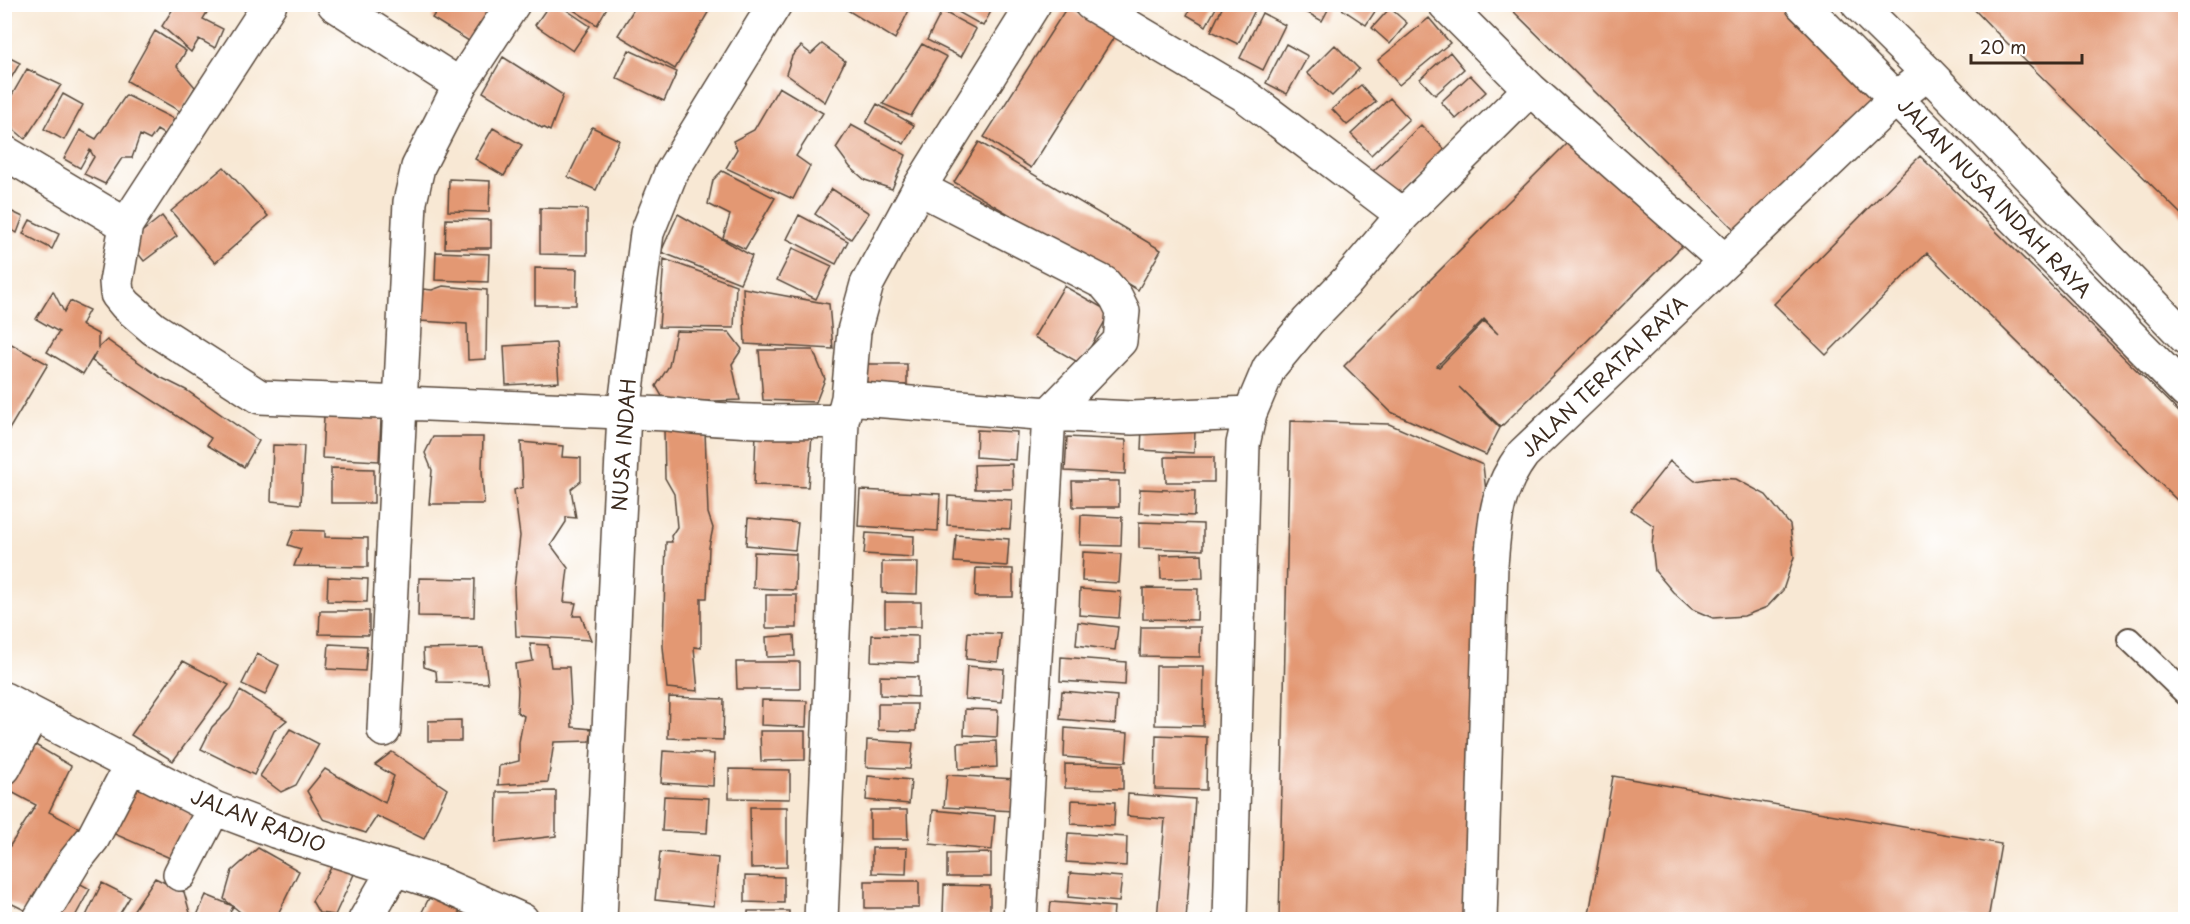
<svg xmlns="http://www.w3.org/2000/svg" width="2190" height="924" viewBox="0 0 2190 924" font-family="'Playpen Sans',sans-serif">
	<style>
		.building { fill: #e39873; fill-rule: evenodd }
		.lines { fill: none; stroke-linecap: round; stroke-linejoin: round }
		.service-casing { stroke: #574639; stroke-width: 26 }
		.minor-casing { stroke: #574639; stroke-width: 36 }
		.service { stroke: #fff; stroke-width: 22 }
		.minor { stroke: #fff; stroke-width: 33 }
		.labels { text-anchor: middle; stroke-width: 4.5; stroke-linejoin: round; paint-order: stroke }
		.street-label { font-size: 20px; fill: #3b2a1e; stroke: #fff }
	</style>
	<rect width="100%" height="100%" fill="#fff"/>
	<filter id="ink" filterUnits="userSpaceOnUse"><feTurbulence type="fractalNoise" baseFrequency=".0167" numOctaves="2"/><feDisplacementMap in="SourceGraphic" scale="12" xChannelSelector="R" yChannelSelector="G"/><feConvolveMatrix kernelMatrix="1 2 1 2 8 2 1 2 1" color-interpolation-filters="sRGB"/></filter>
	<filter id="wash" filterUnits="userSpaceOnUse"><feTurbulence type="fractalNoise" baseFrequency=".008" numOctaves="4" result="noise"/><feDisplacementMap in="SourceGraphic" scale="24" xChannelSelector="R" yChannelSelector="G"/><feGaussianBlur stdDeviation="1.35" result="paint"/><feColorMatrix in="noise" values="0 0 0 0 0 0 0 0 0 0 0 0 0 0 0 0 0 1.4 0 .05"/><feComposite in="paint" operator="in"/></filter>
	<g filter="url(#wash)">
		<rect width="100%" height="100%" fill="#f8e8d4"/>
		<g id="blocks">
			<path class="building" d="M176,4H212L203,19L223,29L215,48L199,39L191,52L162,26Z
				M441,4H497L472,43L432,18Z
				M564,4H609L597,25Z
				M637,4H713L675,69L618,35Z
				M846,4H912L895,39L844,8Z
				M953,4H995L983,26L951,8Z
				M1193,4H1218L1206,26L1187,15Z
				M1224,4H1258L1238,44L1211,31Z
				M1292,4H1331L1322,21Z
				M1345,4H1380L1366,25L1342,9Z
				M1506,4H1784L1883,102L1745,240Z
				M1969,4H2186V219L1995,31Z
				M549,5H559L590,26L573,51L535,25Z
				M1067,7L1114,37L1031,168L984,137Z
				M1390,8L1407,23L1390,44L1372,28Z
				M942,11L976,29L961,57L927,40Z
				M1262,13L1285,25L1263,70L1240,58Z
				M1429,18L1450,43L1399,85L1378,60Z
				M155,31L186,51L177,66L195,87L181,112L127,81Z
				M822,44L845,61L825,102L786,74L792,56L801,46L811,54Z
				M922,44L947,57L911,116L883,104Z
				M1286,44L1308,56L1287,94L1266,83Z
				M1335,45L1359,69L1332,96L1307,73Z
				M629,50L677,72L664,101L616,78Z
				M1450,52L1464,69L1435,95L1420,79Z
				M4,55L20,63L7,85L4,84Z
				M503,57L563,95L550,131L543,127L542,128L483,92Z
				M27,69L61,85L25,139L4,121V109Z
				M1470,75L1486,92L1456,119L1441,102Z
				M1361,85L1376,102L1347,125L1332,109Z
				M779,87L823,113L796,156L810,166L793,199L726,168L737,149L733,141L754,130Z
				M63,94L83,105L64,140L44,129Z
				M126,95L174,119L165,135L157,130L150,140L140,135L132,158H122L105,184L84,174L94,157L90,150L80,168L64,159L80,130L96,139Z
				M1390,98L1409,119L1371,155L1351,134Z
				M877,104L914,125L904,144L866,123Z
				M851,125L906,155L892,189L865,180L850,167L836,148Z
				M1421,125L1446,151L1397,198L1372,172Z
				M592,127L619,140L596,190L568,177Z
				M493,128L522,145L504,176L475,159Z
				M1577,133L1686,242L1501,427L1459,387L1500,428L1486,455L1391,412L1344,366ZM1484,319L1498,334L1484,321L1439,367L1437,366Z
				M979,142L1161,250L1138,290L954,182Z
				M1920,156L2186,419V509L1927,253L1826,355L1774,304Z
				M224,167L268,216L215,263L171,211Z
				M722,171L775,198L745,249L723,238L730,215L708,204L713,180Z
				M449,179L490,181L489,212L448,211Z
				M832,189L869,213L851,239L815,214Z
				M4,208L23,217L17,233L4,226Z
				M540,208L587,209V255L540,254Z
				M678,214L752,256L740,283L661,252Z
				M799,215L848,241L836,264L787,239Z
				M162,216L177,236L144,261L129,242Z
				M446,219L491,220V248H445Z
				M30,220L59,234L52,249L23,234Z
				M793,248L832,266L816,299L777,280Z
				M436,252L489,254L488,282L435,280Z
				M664,259L736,285L734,328L659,327Z
				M535,268L577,269L576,305H535Z
				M443,286L487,290L486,359L468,360L467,324L420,321L423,289L432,290Z
				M1064,286L1110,312L1081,364L1034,337Z
				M743,288L829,304L833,349L745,344Z
				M53,291L64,312L70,301L89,310L81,325L98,334V348L107,340L160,377L186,390L259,441L244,467L207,445L211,438L92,361L96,352L83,374L47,352L59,332L36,319Z
				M676,331L729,332L742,349L732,364L740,400L666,403L656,386L669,366Z
				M4,340L48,364L4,438Z
				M556,343L559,382L506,385L504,346Z
				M759,350H813L825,379L816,402L763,400Z
				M866,364H907V385H866Z
				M324,416L381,419L379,461L322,458Z
				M1290,421L1389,424L1483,465L1486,492L1477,920H1279Z
				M1142,428L1195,430L1194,453L1141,450Z
				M664,429L705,431L708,513L713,528L709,547L707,598H701V648L694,647L698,691L667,688L663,646L666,542H672L671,536L677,527L674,494L665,478Z
				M977,430L1017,432L1015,460L976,457Z
				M756,433L812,435L808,487L754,485Z
				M433,437H483L482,470L484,504H429L432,470L425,453Z
				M1067,437L1126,440L1125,474L1065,471Z
				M521,442L563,446L562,457L581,458V481L571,489L576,518L566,517V522L551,545L568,568L564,602L576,603L573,616H581L591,640L516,636L514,588L520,536L514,490L523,487Z
				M273,445L304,446L301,504L271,501Z
				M1165,457H1214V482H1166Z
				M1670,461L1695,481L1713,478L1736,479L1766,495L1790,525L1794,557L1783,590L1767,607L1744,616L1713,618L1692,609L1673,592L1655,571L1652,545L1654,526L1631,510Z
				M1012,464L1013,489H975L974,465Z
				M331,468L374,469V503H331Z
				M1072,481H1119V507H1073Z
				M1140,489L1195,491L1194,516L1139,513Z
				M860,490L940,494L938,531L858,526Z
				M948,496L1012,500L1010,529L947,525Z
				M1081,515L1122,517L1121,546L1080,545Z
				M748,518L798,523L795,550L746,545Z
				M1139,522L1203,524V550L1139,548Z
				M294,530L325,531V537L368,538V567L294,566L301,549L288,545Z
				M866,533L914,536L913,557L864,554Z
				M956,535L1009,539L1007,566L954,562Z
				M754,552L796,554L795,590L753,588Z
				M1083,552L1121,554L1119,583L1082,581Z
				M1202,554L1203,578L1161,579L1160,555Z
				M882,562H918L917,594L882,593Z
				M976,568L1013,569V597H975Z
				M328,577L368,579L367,602L327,601Z
				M419,578L475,579L474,617L418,616Z
				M1143,588L1198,589L1197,620L1143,619Z
				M1080,589L1121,592L1119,618L1079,615Z
				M766,595H797V628H766Z
				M885,602H921V627H885Z
				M320,611H369V635L319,634Z
				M1078,622L1118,627L1115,650L1076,645Z
				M1141,627H1201L1200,657L1140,656Z
				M968,632L1001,634L998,662L966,659Z
				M794,635L795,656L767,657L766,637Z
				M872,635L918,636V663L871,661Z
				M329,644L367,646L365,671L327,669Z
				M530,644L548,645L551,667H569L572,727L592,729L590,741L554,742L548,782L498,785L499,766L519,761V742L524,716L517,712L518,690L515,664L533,661Z
				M483,648L488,683L437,682L436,671L424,667L423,649Z
				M257,654L279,665L265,695L242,684Z
				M1061,657L1126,662L1125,685L1060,681Z
				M183,661L229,685L173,761L131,735Z
				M736,662H800V689H737Z
				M967,666L1004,669L1002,702L965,699Z
				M1156,666H1204L1203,726L1155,725Z
				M880,676L918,677V697L880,695Z
				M240,691L287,720L274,731L254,775L201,749L212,727L230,709Z
				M1062,691L1117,696L1115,724L1060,719Z
				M669,697L724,699L723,740L668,738Z
				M762,700L807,701L806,727L761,725Z
				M878,704H917L916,731L878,730Z
				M965,709L998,710L997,737L964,735Z
				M461,720V741H428V721Z
				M1065,728L1128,733L1126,762L1064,757Z
				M290,729L319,744L296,785L281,792L260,776Z
				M760,731H805V760L761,761Z
				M1156,735L1207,737L1206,790L1155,789Z
				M22,737L71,766L49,812L91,834L39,917L4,900V855L36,805L4,788V773Z
				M867,740L913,743L910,769L866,767Z
				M996,741L997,767L959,769L958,743Z
				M663,751L714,754L713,786L661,783Z
				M392,752L447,789L424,839L377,816L366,833L323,819L307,791L325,769L385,803L394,776L375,765Z
				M1065,764L1123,765V789L1065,788Z
				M729,769L790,770V799L729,798Z
				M947,775L1015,779L1013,811L944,807Z
				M868,776L911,780L909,804L866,800Z
				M1613,776L2001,844L1988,920H1588Z
				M131,783L201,817L177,861L103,829Z
				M556,791V836L496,843L497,792Z
				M1128,794L1195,799L1186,920H1157L1165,819L1127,816Z
				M664,796L709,798L707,833L662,831Z
				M1072,800L1115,802L1114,826L1071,824Z
				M750,807H787V867L751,868Z
				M870,810H907L908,839H870Z
				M933,810L995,816L992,850L930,844Z
				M1068,833L1127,837L1126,866L1066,862Z
				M258,848L299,871L275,920H250L224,899L232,871Z
				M872,848H907L906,874L872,873Z
				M660,852L718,858L714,906L655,900Z
				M991,853V877H947V854Z
				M336,859L355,872L335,915L319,913L312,901Z
				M1070,873L1122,877L1119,902L1068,897Z
				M66,876L90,889L73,920H42Z
				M745,876L784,877V903L745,902Z
				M155,878L184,892L192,920H127Z
				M865,881H919V908H865Z
				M102,883L130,897L116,920H84Z
				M944,885L990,886V917L943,915Z
				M435,886L463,903L456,920H418Z
				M206,895L233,906L227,920H195Z
				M1051,902L1114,907L1113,920H1049Z
				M748,911H789V920H748Z"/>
		</g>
	</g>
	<g filter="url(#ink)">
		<use href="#blocks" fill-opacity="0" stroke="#574639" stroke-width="1.5"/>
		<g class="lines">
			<defs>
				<path id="service" d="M2129,639L2186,694"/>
				<path id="minor" d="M270,4L126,225L116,282L117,294L126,305L154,329L260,397L667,414C726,422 783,423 842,421
					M334,4L460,85
					M1091,4L1243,94L1403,215
					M1445,4L1530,89L1725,261
					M1802,4L2186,392
					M1858,4L1928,73L2186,338
					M4,152L126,225
					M919,188L1104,283L1116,297L1123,311L1120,341L1049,414L1020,920
					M848,398L1049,414L1132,418L1250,413
					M4,699L214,808L275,831L438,883L522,920
					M384,730L410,202L418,167L460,85L513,4
					M4,768L33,714
					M180,874L214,808
					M39,920L74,862L93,838L131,765
					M365,920L394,870
					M600,920L624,413L647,233L671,173L775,4
					M821,920L842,421L848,398L854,331L867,284L919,188L1034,4
					M1230,920L1243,444L1250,413L1269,368L1308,321L1348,280L1403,215L1530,89
					M1480,920L1491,565C1495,520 1495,492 1523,454L1896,98L1928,73"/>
			</defs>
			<use href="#service" class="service-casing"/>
			<use href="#minor" class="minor-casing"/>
			<use href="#service" class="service"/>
			<use href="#minor" class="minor"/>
		</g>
	</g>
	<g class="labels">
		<g class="street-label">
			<text transform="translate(1994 198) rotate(46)" y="7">JALAN NUSA INDAH RAYA</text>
			<text transform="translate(1604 377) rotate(-44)" y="7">JALAN TERATAI RAYA</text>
			<text transform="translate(624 445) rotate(-86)" y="7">NUSA INDAH</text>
			<text transform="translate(258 821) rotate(21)" y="7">JALAN RADIO</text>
		</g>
	</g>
	<rect width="2190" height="924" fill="none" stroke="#fff" stroke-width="24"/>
	<path d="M1971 54v9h111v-9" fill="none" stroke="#3b2a1e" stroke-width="3"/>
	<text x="1980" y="54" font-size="18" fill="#3b2a1e" stroke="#ffffff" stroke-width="4.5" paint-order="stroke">20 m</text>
</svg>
